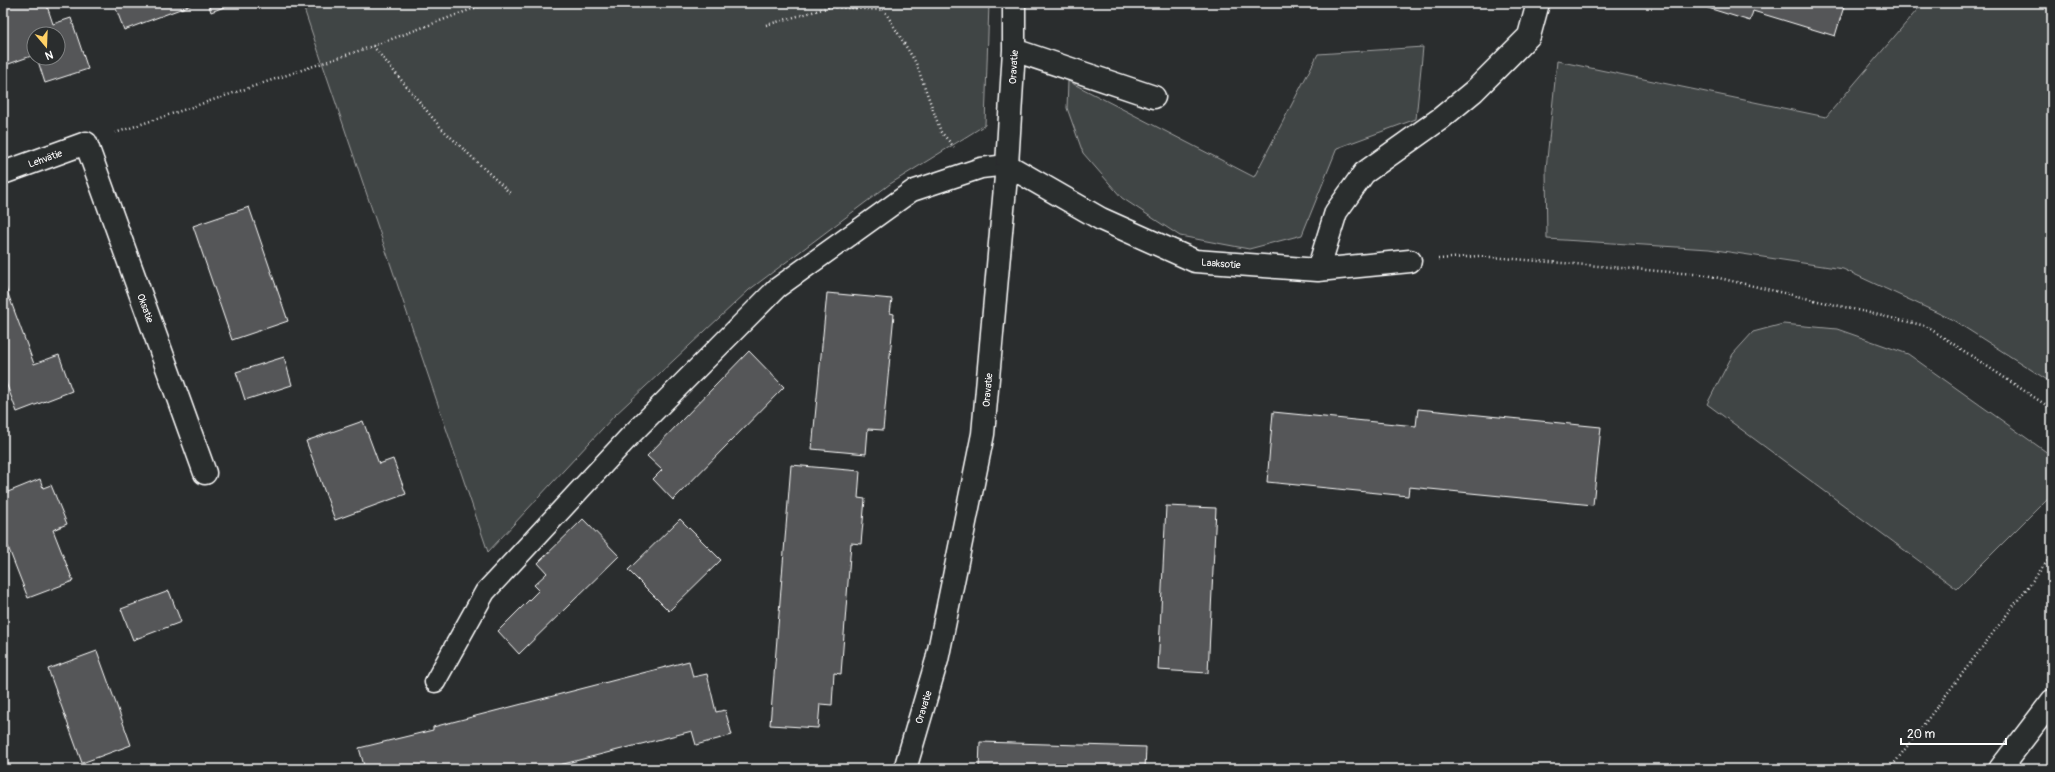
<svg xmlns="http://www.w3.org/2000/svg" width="2055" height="772" viewBox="0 0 2055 772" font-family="Pangolin,sans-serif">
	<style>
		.green { fill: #414445; stroke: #a0a2a2 }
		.building { fill: #555758; stroke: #fff }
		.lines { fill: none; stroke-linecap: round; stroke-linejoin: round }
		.lane-casing { stroke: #fff; stroke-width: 23 }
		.street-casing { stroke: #fff; stroke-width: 25 }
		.highway-casing { stroke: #fff; stroke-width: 25 }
		.path { stroke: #fff; stroke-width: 2.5; stroke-dasharray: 1 3; stroke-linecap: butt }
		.lane { stroke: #2a2d2e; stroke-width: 20 }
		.street { stroke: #2a2d2e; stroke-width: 22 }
		.highway { stroke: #2a2d2e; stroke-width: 22 }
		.labels { text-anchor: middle; stroke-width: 3.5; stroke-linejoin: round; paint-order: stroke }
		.street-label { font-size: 10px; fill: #fff; stroke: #2a2d2e }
	</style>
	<rect width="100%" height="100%" fill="#2a2d2e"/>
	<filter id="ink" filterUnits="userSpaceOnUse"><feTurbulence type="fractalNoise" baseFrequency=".025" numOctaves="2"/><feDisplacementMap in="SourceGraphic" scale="8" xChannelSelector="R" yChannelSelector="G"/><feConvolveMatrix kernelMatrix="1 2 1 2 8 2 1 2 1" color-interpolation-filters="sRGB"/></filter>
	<g filter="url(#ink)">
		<path class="green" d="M302,3H989L985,125L890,184L749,290L615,415L488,552Z
			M1923,3H2052V383L1953,320L1843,269L1709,249L1547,239L1546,169L1557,61L1826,117Z
			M1423,47L1416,119L1337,148L1302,235L1249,249L1180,236L1122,198L1083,153L1067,108L1068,81L1254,177L1318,54Z
			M1783,324L1837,329L1908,354L2052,456V494L1957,589L1707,404L1733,354L1753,332Z"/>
		<path class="building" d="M13,3H46L53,24L71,18L88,69L45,83L37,58H58V34H34V55L3,66V6Z
			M114,3H190L191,5L124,30Z
			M208,3H232V4L211,12Z
			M1692,3H1845L1835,36L1753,11L1750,21Z
			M249,207L288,321L232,340L193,226Z
			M4,283L34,364L59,355L72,391L17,412L3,375Z
			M827,293L892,299L890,313L894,314L883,430L868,429L866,454L812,449Z
			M749,351L784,387L673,500L653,479L662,470L647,456Z
			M284,357L292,385L245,400L236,372Z
			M1418,409L1601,427L1593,505L1409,487L1408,496L1267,482L1273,412L1416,426Z
			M363,421L379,464L393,459L406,494L335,520L306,441Z
			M791,465L860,471L858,498L865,499L861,544L851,543L841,674L834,673L832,705L820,704L818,728L770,725Z
			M40,479L43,488L51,485L67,524L53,530L73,581L28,598L3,534V494Z
			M1166,506L1216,508L1208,673L1158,670Z
			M583,519L619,556L519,654L498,631L539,590L534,585L547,573L538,563Z
			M680,519L721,560L669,611L628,570Z
			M169,591L181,622L133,640L121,609Z
			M97,651L131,745L82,763L48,669Z
			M689,661L693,677L707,674L716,712L725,710L732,735L696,745L692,731L544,769H365L359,748L433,730V727Z
			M980,742L1146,747L1145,769H979Z"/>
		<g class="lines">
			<defs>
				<path id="lane" d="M435,682L485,592L629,437L777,288L912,191L981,168L1007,165"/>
				<path id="street" d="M1014,50L1154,97
					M1007,165L1101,219L1195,261L1318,270L1410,261
					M3,173L86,143L205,473
					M1318,270L1336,212L1364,173L1440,119L1474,91L1529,36L1538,3
					M905,769L937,660L983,434L1007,165L1014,50V3"/>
				<path id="highway" d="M2000,769L2052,701"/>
			</defs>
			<use href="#lane" class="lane-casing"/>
			<use href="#street" class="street-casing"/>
			<use href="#highway" class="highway-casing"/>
			<path class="path" d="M878,3L884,10L916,63L941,132L954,147
				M766,25L830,7L883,10
				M373,46L441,128L511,194
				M115,133L373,46L488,3
				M1438,259L1479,256L1706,275L1926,326L2052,409
				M1890,769L2052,555"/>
			<use href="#lane" class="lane"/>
			<use href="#street" class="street"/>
			<use href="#highway" class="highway"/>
		</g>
	</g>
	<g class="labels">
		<g class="street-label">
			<text transform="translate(1013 67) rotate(-87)" y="4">Oravatie</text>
			<text transform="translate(45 158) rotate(-20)" y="4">Lehvätie</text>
			<text transform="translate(1221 263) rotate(4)" y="4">Laaksotie</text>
			<text transform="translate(146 308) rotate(70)" y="4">Oksatie</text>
			<text transform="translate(987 390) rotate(-85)" y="4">Oravatie</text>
			<text transform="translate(923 707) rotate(-73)" y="4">Oravatie</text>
		</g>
	</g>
	<rect width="2055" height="772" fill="none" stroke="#2a2d2e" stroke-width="16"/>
	<rect x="8" y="8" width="2039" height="756" fill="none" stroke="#fff" stroke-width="1.5" filter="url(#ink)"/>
	<g transform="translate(46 46) rotate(161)"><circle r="19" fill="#2a2d2e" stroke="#7f8182"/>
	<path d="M0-3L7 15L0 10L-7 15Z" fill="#ffd166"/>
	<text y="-6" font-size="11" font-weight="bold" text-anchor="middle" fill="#ffffff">N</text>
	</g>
	<path d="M1901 738v6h105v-6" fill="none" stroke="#ffffff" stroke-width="2"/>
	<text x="1907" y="738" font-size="12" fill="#ffffff" stroke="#2a2d2e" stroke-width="3" paint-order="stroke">20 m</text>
</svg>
